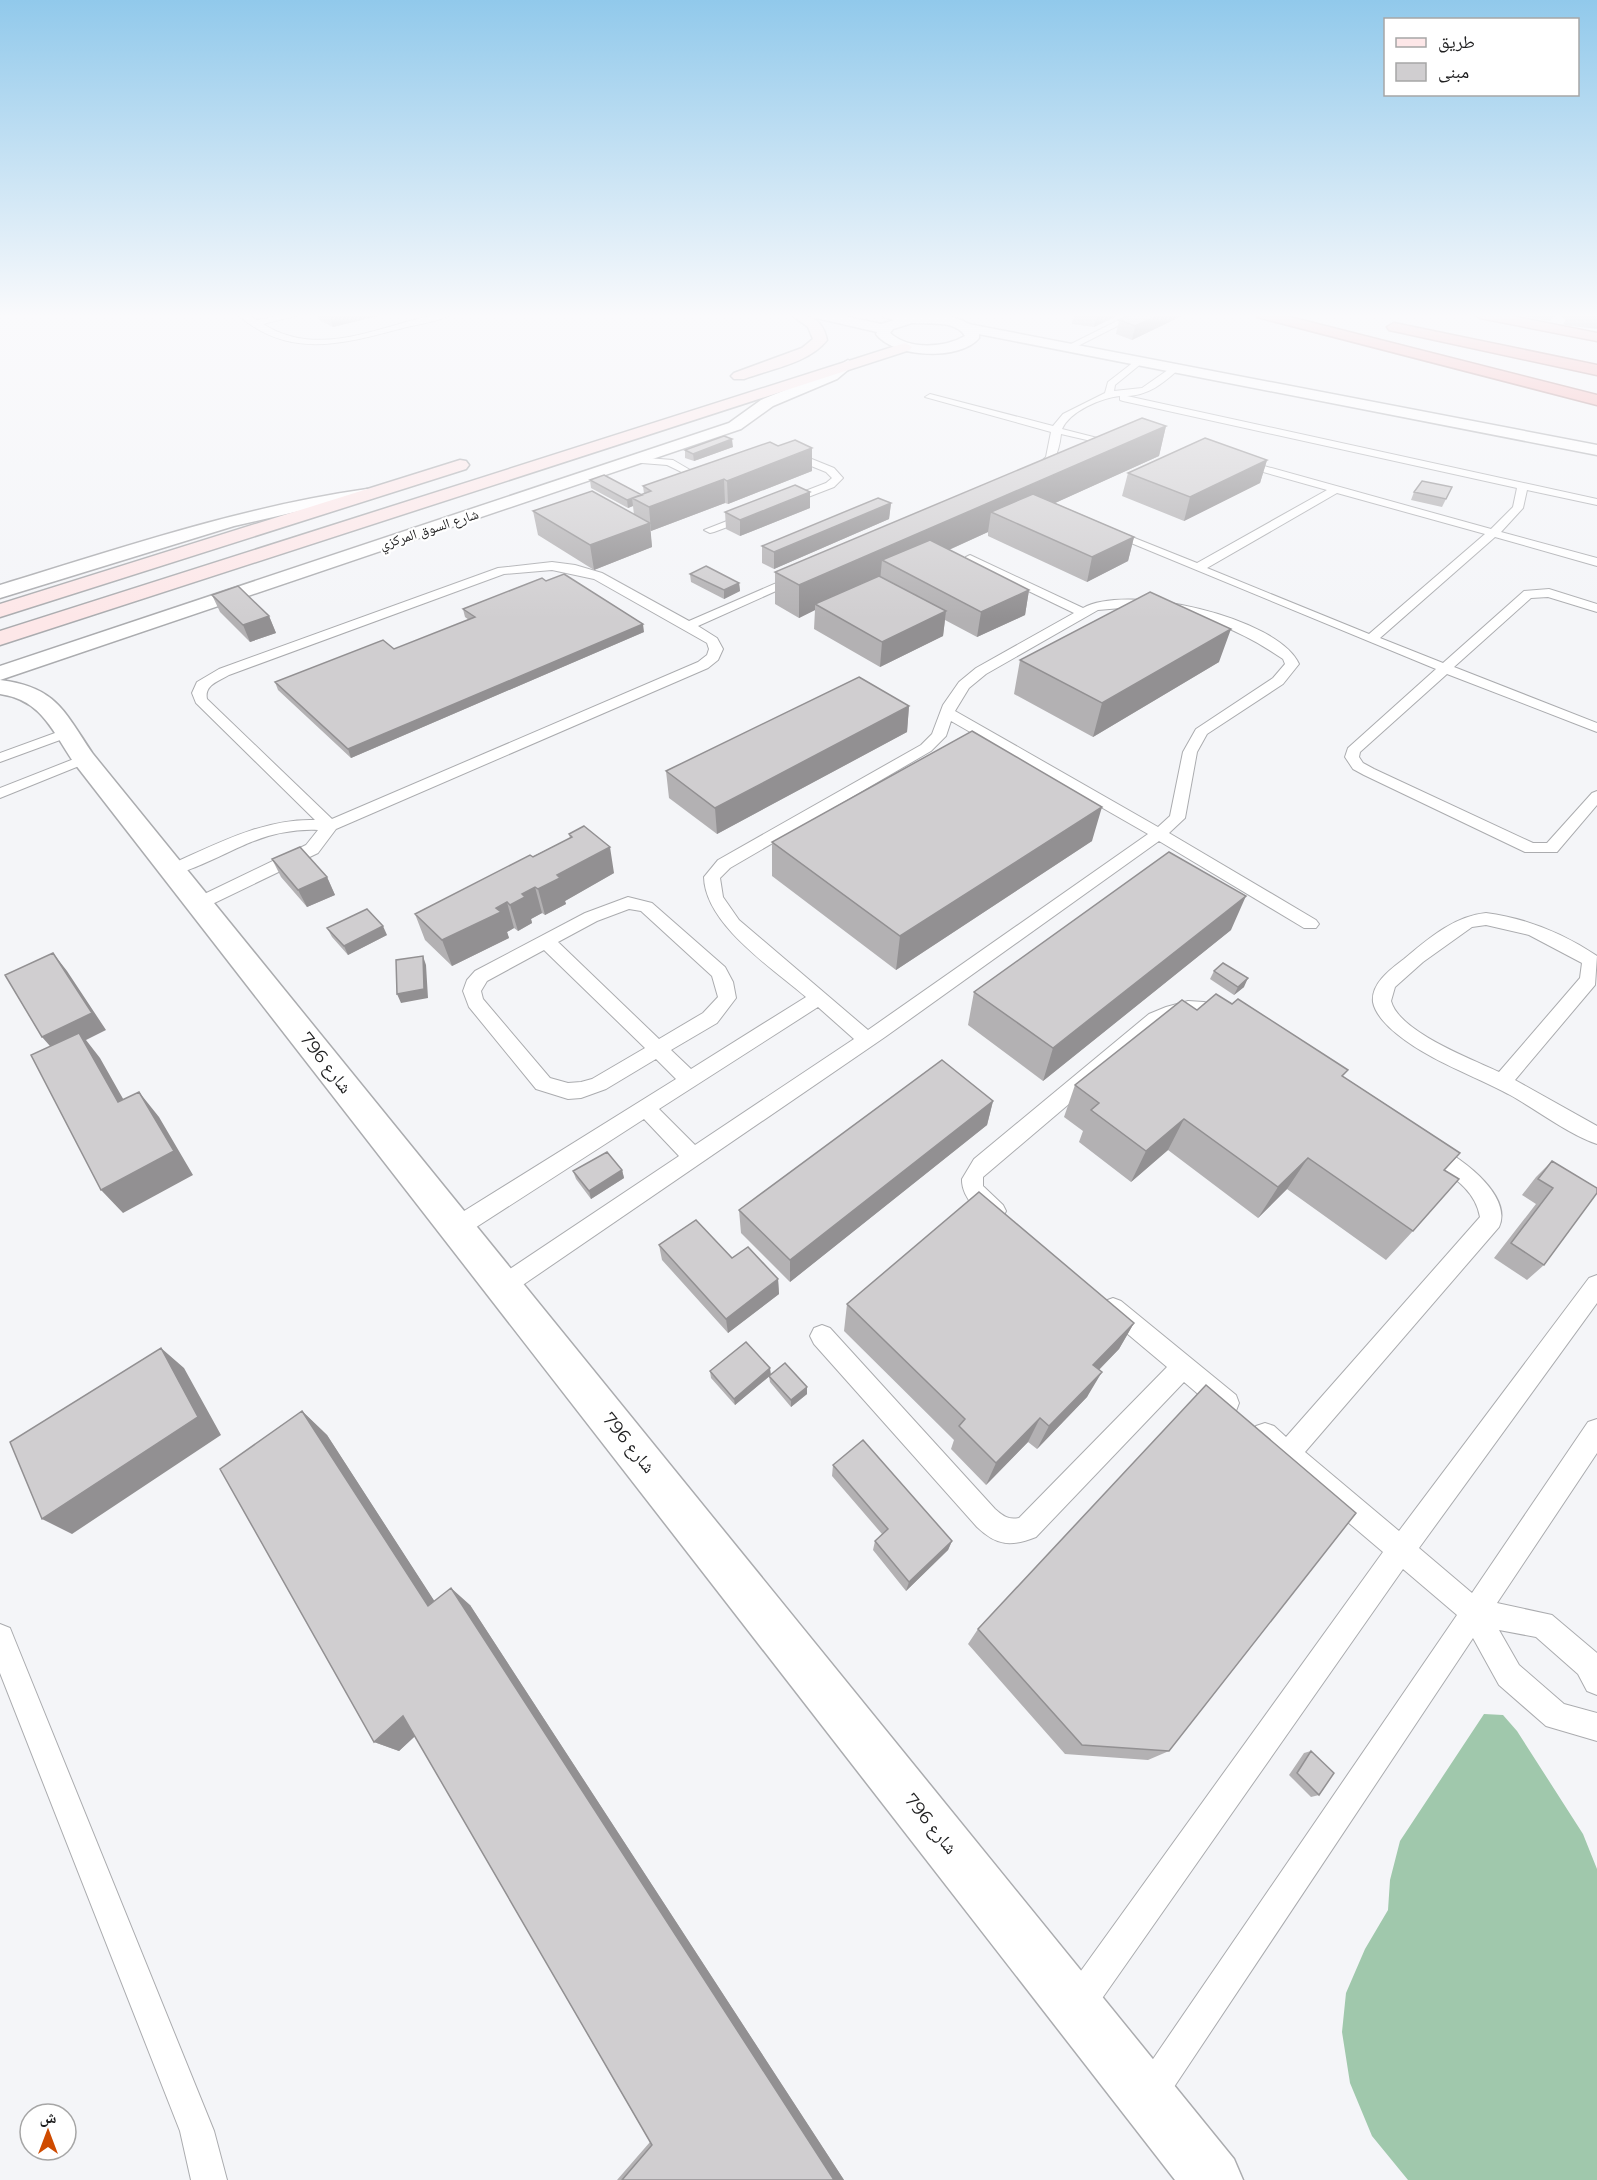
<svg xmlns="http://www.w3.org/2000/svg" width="1597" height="2180" viewBox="0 0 1597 2180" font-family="Montserrat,'Noto Naskh Arabic',sans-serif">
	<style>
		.forest { fill: #a0c8ac }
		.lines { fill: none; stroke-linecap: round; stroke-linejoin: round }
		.service-casing { stroke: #abacaf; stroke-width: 2 }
		.minor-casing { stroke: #abacaf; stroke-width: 3 }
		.tertiary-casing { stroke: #abacaf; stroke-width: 3 }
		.secondary-casing { stroke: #abacaf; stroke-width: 3 }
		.trunk-casing { stroke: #ac7e7f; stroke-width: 3 }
		.motorway-casing { stroke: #ac7e7f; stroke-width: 3 }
		.service { fill: #fff; fill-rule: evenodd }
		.minor { fill: #fff; fill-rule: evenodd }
		.tertiary { fill: #fff; fill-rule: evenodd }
		.secondary { fill: #fde7e8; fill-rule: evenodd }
		.trunk { fill: #fac0c0; fill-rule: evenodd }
		.motorway { fill: #f8b0b1; fill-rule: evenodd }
		.wall { fill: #b3b1b3 }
		.shaded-wall { fill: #929092 }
		.building { fill: #d0ced0; stroke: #929092; stroke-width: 1.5 }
		.labels { text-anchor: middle; stroke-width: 4.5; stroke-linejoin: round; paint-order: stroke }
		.far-street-label { font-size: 14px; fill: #202021; stroke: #fff }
		.near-street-label { font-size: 18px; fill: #202021; stroke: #fff }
	</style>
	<rect width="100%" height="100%" fill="#f4f5f8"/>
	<path class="forest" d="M1484,1714L1503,1715L1517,1731L1583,1834L1597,1869V2180H1408L1372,2136L1350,2083L1342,2032L1346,1993L1365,1949L1388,1910L1390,1880L1400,1841Z"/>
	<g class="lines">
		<defs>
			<path id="service" d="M237,314H247L257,320L288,314H303L263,324C309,353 357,336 406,322C421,318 435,314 451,314C439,322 418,324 403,328C343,344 288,360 237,314Z
				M1131,314H1141L1070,350L1063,348Z
				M1139,358L1142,359V363L1115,385L1114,391L1142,388L1175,365L1178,366V370C1162,384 1149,395 1127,396L1597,499V505L1527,490L1523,508L1501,532L1597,558V566L1495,537L1380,638L1443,663L1524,591L1549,589L1597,604V612L1548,597L1531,598L1454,667L1597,723V732L1447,674L1360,752L1359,757L1363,763L1374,769L1533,843H1547L1592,793L1597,791V805L1557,852H1525L1364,775L1353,769L1345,757L1348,748L1436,669L1102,531L1104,529H1112L1197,563L1327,490L1235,464L1234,462L1239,459L1491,529L1513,507L1517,488L1123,401L1120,400V396C1101,398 1070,411 1062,429L1117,443V447L1061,434C1059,453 1053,469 1034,476L1029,473L1046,457L1051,432L925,397L930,394L1053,426L1063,414L1105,393L1108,382ZM1337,493L1485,534L1369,634L1207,568Z
				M784,451H792L834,468L843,478L834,487L790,504H782V500L826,483L832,478L826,472L784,455Z
				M633,457L673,460L697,474L692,477L667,465L629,462L628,460Z
				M750,512L754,513V517L714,532L710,533L704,530Z
				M970,555L1083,608C1127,583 1278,617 1299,664L1283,684L1207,734L1197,752L1185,818L1169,833L1316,920L1319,924L1316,928H1304L1159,841L885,1037L511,1293L503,1296L495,1293L492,1286L495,1279L679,1156L644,1119L464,1235L456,1237L448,1235L445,1228L448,1221L676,1079L656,1059L606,1089L581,1098L568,1099L536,1089L469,1007L463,991L467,980L475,971L585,913L628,897L652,903L725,967L733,982L736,998L717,1023L671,1050L691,1069L806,997C772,968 705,924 704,877L718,860L921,745L932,734L943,705L959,682L976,668L1074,613L966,561V557ZM1144,606C1198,614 1238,628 1283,659L1285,664L1273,678L1196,729L1183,752L1170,816L1158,827L955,711L969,688L986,674L1098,610ZM951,721L1148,834L868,1030L739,920L723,897L720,878L730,868L931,751L946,736ZM629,909L641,911L712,976L718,997L703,1013L659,1039L558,942L597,921ZM544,950L645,1048L592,1079L581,1082L568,1083L550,1078L483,999L481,991L487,981ZM818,1007L854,1039L695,1145L659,1109Z
				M552,562L575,565L602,573L689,621L795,575H803L805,578L698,626L717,638L723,649L718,660L708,668L336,829L318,853L206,907H194L192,903L194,899L306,845L318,830C296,829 275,833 254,841C236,847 181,878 167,874L165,870L167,866C213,846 263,818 315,820L196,703L192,693L197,682L219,669L498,568ZM552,570L594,579L707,643L709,649L707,655L698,662L332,819L207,699C204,685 219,681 229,675L504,574Z
				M66,729L71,730L73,733L71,736L0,762V753Z
				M84,755L91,759L89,762L0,798V788Z
				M1486,913C1526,918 1564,934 1597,956L1595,985L1515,1080L1597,1126V1144C1568,1134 1537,1110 1510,1095C1473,1075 1430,1061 1397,1034C1388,1027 1375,1014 1373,1002C1371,983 1391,969 1404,959C1428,939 1454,916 1486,913ZM1486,925L1529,935L1582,963L1580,978L1499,1072C1472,1059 1399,1032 1391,1001L1395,987L1423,962L1472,927Z
				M1188,1001L1204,1002L1228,1009L1231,1014L1228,1019C1220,1022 1214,1017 1205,1016C1189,1013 1176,1017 1163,1024L983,1177V1186L1003,1205L1006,1211L1003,1217C983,1224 961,1197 962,1179L974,1159L1149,1014L1166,1007Z
				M1429,1143C1455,1152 1514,1194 1499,1227L1305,1452L1399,1531L1589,1278L1597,1275V1303L1419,1548L1472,1593L1588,1422L1597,1419V1453L1497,1603L1552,1615L1597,1653V1695L1587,1691L1578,1674L1536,1637L1499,1630L1519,1665L1564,1704L1597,1713V1741L1546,1726L1499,1685L1473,1638L1162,2105L1150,2110L1138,2105L1133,2093L1138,2081L1457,1615L1403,1569L1089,2017L1077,2021L1065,2017L1061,2005L1065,1993L1383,1552L1256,1444L1253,1435L1256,1426L1265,1423L1274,1426L1286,1437L1480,1217C1476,1193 1457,1179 1437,1167C1430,1162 1423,1159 1419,1151L1422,1145Z
				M1113,1298L1121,1301L1236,1395L1239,1403L1236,1411L1227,1415L1218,1411L1184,1382L1036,1537C1011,1547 997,1546 977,1527L814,1344L810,1336L814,1328L822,1325L830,1328L995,1509C1003,1516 1008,1520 1019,1518L1167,1367L1105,1315L1102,1308L1105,1301Z
				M0,1624L10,1628L14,1638L214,2131L227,2180H191L180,2131L0,1673Z"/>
			<path id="minor" d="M968,324L1597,445V455L963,331L961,328Z
				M848,360L855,364L837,379L773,406L741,429L0,680V666L729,423L761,400L827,373Z
				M367,489L373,490L376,494L373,498L321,506L234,526L0,598V585C121,548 241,507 367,489Z
				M0,680C56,687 64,711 93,754L1234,2159L1243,2180H1175L75,764C53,733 43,700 0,694Z"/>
			<path id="tertiary" d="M810,314H835L881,324L894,320L884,317L882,314C911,314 959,308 979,333V338C960,361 894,358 876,334L877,332L812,317ZM912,323C928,324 956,320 965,336C944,348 909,350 890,333L893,329Z"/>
			<path id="secondary" d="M790,314C809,314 823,319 827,340C809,363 771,369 744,379H734L731,376L734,373L802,348L813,339L808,327Z
				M905,343L912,347L910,350L0,645V631Z
				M460,460L466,461L469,465L466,469L0,617V604Z"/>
			<path id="trunk" d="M1473,314H1501L1597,333V341L1480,318Z"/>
			<path id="motorway" d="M1255,314H1278L1597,395V405L1257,317Z
				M1394,323L1597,365V375L1389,330L1387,327Z"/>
		</defs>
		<use href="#service" class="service-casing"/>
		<use href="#minor" class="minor-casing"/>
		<use href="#tertiary" class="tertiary-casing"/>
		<use href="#secondary" class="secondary-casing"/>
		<use href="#trunk" class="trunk-casing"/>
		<use href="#motorway" class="motorway-casing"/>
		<use href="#service" class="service"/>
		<use href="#minor" class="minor"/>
		<use href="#tertiary" class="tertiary"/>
		<use href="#secondary" class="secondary"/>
		<use href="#trunk" class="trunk"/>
		<use href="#motorway" class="motorway"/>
	</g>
	<path class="wall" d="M317,314H386L333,327L319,320Z
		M1074,314H1121L1094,327L1072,324Z
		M1186,314L1132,340L1116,334L1119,320Z
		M1513,314H1557L1549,321Z
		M1563,314H1597V329L1563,325L1566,319L1561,318Z
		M1166,426L1159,456L1055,503L1134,537L1128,561L1087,582L988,536V532L949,550L1029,590L1025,615L977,637L945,620L943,636L880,667L814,629L815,610L799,618L775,604V572Z
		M778,446L812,448V471L728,504L725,503L651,531L650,530L652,547L594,570L538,535L533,511L634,515L633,506L628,508L591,488L590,480L642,495L644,494L643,486Z
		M733,447L694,461L685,458V450Z
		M1267,460L1260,483L1184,521L1122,496L1128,473Z
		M1452,487L1442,507L1411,500L1414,492Z
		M891,503L889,519L774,569L762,563V546Z
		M810,508L740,536L726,529L725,512Z
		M690,574L739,583L740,591L724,599L691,582Z
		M546,581L644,632L351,758L278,690L275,682L394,649L469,620L465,617L463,609Z
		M212,595L269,616L276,633L250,642L220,612Z
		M1020,660L1219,662L1093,737L1014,694Z
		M909,706L907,732L717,834L669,798L666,771Z
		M569,834L614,873L565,901L566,904L545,915L542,913L531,919L532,923L518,931L514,928L507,932L509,938L452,966L425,940L415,914L570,838Z
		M1092,841L896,970L772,876V842Z
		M272,859L327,877L335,895L307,907L281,877Z
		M327,928L387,935L348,955L332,937Z
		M1231,930L1043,1081L968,1025L974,992Z
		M1214,971L1244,987L1234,995L1210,979Z
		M1197,1010L1344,1077L1460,1153L1445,1170L1413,1231L1386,1260L1287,1189L1258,1218L1168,1150L1131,1182L1079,1142L1083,1131L1064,1117L1075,1085Z
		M993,1101L987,1125L790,1282L741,1233L739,1210Z
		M1552,1161L1597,1188L1544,1265L1527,1280L1494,1258L1536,1204L1522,1195L1536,1177Z
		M622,1170L624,1178L591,1199L576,1179L573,1171Z
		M659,1245L732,1258L778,1279L779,1294L728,1333L662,1260Z
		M847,1304L1134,1323L1119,1349L1099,1370L1087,1397L1037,1449L1028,1442L986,1485L951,1449L954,1440L844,1331Z
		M710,1371L771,1375L807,1387V1394L791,1407L770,1382L769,1376L735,1405L711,1378Z
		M302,1411L327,1435L434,1601L470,1605L844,2180H617L650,2142L415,1736L399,1751L374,1742Z
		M833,1465L952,1541L948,1550L906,1591L873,1550L875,1541L882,1534L832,1476Z
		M978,1629L1169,1751L1148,1760L1065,1754L968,1644Z
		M1311,1751L1319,1795L1311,1797L1289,1775L1304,1753Z"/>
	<path class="shaded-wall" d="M329,314H386L333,327Z
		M1096,314H1121L1094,327Z
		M1161,314H1186L1132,340L1135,326Z
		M1553,314H1557L1549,321Z
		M1166,426L1159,456L1013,522L991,512L988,532L902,571L882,560L880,581L815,604V610L799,618V585Z
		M732,439L733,447L694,461L693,454Z
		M812,448V471L728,504L727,481Z
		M1267,460L1260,483L1184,521L1190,497Z
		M724,479L725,503L651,531L649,507Z
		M810,492V508L740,536V520Z
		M632,498L633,506L628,508L627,500Z
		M891,503L889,519L774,569V552Z
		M650,523L652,547L594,570L590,545Z
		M1134,537L1128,561L1087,582L1092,557Z
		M739,583L740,591L724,599V590Z
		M1029,590L1025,615L977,637L981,612Z
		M946,611L943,636L880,667L882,642Z
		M269,616L276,633L250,642L243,625Z
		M643,624L644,632L351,758L348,749Z
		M1231,629L1219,662L1093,737L1102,703Z
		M909,706L907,732L717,834L715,808Z
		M1102,807L1092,841L896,970L900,936Z
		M610,847L614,873L565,901L566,904L545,915L538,889L557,875Z
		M327,877L335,895L307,907L298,890Z
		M535,887L542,913L531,919L532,923L518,931L510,905L522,894Z
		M1246,896L1231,930L1043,1081L1053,1048Z
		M507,902L514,928L507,932L509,938L452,966L442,940Z
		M383,926L387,935L348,955L344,946Z
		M53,953L67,971L106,1030L86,1040L100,1058L139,1127L118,1102L57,1054L42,1037Z
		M423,956L426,965L428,998L401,1003L397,994Z
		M1248,978L1244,987L1234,995L1238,987Z
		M139,1092L159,1117L193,1175L123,1213L101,1190Z
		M993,1101L987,1125L790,1282V1260Z
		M1184,1119L1168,1150L1131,1182L1146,1151Z
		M1308,1158L1287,1189L1258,1218L1278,1187Z
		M622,1170L624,1178L591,1199L589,1191Z
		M778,1279L779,1294L728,1333L726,1319Z
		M1134,1323L1119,1349L1079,1390L1093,1365Z
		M161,1348L184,1368L221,1435L72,1534L42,1519Z
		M770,1368L771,1375L735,1405L734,1399Z
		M1102,1372L1087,1397L1037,1449L1049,1426Z
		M807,1387V1394L791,1407V1400Z
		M302,1411L327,1435L448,1622L428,1606Z
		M1040,1418L1028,1442L986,1485L996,1463Z
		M952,1541L948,1550L906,1591L909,1582Z
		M451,1588L470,1605L844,2180H834Z
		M403,1716L426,1726L399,1751L374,1742Z"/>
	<path class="building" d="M1133,314H1161L1135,326L1119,320Z
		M1142,418L1166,426L799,585L775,572Z
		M724,436L732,439L693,454L685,450Z
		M1205,438L1267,460L1190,497L1128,473Z
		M795,440L812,448L727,481L724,479L649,507L632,498L651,491L643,486L770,442L778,446Z
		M604,475L642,495L627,500L590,480Z
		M1422,481L1452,487L1446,499L1414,492Z
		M795,485L810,492L740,520L725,512Z
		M592,491L650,523L590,545L533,511Z
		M1033,494L1134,537L1092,557L991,512Z
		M878,498L891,503L774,552L762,546Z
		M930,540L1029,590L981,612L882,560Z
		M706,566L739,583L724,590L690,574Z
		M564,574L643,624L348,749L275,682L383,640L394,649L475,617L463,609L542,578L546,581Z
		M879,576L946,611L882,642L815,604Z
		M238,586L269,616L243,625L212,595Z
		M1150,592L1231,629L1102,703L1020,660Z
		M859,677L909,706L715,808L666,771Z
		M972,731L1102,807L900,936L772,842Z
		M584,826L610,847L557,875L560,878L538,889L535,887L522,894L525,897L510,905L507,902L496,908L501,912L442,940L415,914L530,855L533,857L572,837L569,834Z
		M300,847L327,877L298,890L272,859Z
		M1169,852L1246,896L1053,1048L974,992Z
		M367,909L383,926L344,946L327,928Z
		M53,953L92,1013L42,1037L5,975Z
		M423,956L424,989L397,994L396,960Z
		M1223,963L1248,978L1238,987L1214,971Z
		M1216,994L1232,1004L1238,999L1348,1070L1342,1076L1460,1153L1444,1170L1459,1179L1413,1231L1308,1158L1278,1187L1184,1119L1146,1151L1091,1110L1099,1103L1075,1085L1182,1000L1197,1010Z
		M79,1033L118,1102L139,1092L174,1151L101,1190L31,1055Z
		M942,1060L993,1101L790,1260L739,1210Z
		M607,1152L622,1170L589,1191L573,1171Z
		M1552,1161L1597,1188V1193L1544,1265L1511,1243L1553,1188L1538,1179Z
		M979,1192L1134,1323L1093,1365L1102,1372L1049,1426L1040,1418L996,1463L959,1426L965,1419L847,1304Z
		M696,1220L732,1258L748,1247L778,1279L726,1319L659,1245Z
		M746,1342L770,1368L734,1399L710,1371Z
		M161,1348L198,1417L42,1519L10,1442Z
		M785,1363L807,1387L791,1400L769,1376Z
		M1206,1385L1356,1513L1169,1751L1082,1745L978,1629Z
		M302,1411L428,1606L451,1588L834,2180H622L652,2145L403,1716L374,1742L220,1469Z
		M863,1440L952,1541L909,1582L875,1541L888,1529L833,1465Z
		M1311,1751L1334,1773L1319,1795L1297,1773Z"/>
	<linearGradient id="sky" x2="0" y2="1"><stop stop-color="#91c9eb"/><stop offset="0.51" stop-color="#fafafc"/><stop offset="1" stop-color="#fafafc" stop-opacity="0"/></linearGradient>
	<rect width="1597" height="619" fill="url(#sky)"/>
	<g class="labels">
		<g class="far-street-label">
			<text transform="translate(429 529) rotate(-18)" y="5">شارع السوق المركزي</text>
		</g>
		<g class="near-street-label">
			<text transform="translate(326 1063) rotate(52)" y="6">شارع 796</text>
			<text transform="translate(629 1443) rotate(51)" y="6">شارع 796</text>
			<text transform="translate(931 1824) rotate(51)" y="6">شارع 796</text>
		</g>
	</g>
	<rect x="1384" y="18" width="195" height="78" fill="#ffffff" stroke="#a6a6a6" stroke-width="1.5"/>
	<rect x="1396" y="38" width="30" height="9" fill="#fde7e8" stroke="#a6a6a6" stroke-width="1.5"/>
	<text x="1438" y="48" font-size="18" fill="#202021">طريق</text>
	<rect x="1396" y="63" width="30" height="18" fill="#d0ced0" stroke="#a6a6a6" stroke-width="1.5"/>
	<text x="1438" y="78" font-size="18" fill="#202021">مبنى</text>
	<g transform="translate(48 2132)"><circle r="28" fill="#ffffff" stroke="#a6a6a6" stroke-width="1.5"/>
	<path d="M0-4.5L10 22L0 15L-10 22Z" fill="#cf4b00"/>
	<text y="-9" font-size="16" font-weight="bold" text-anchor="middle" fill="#202021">ش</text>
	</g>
</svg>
